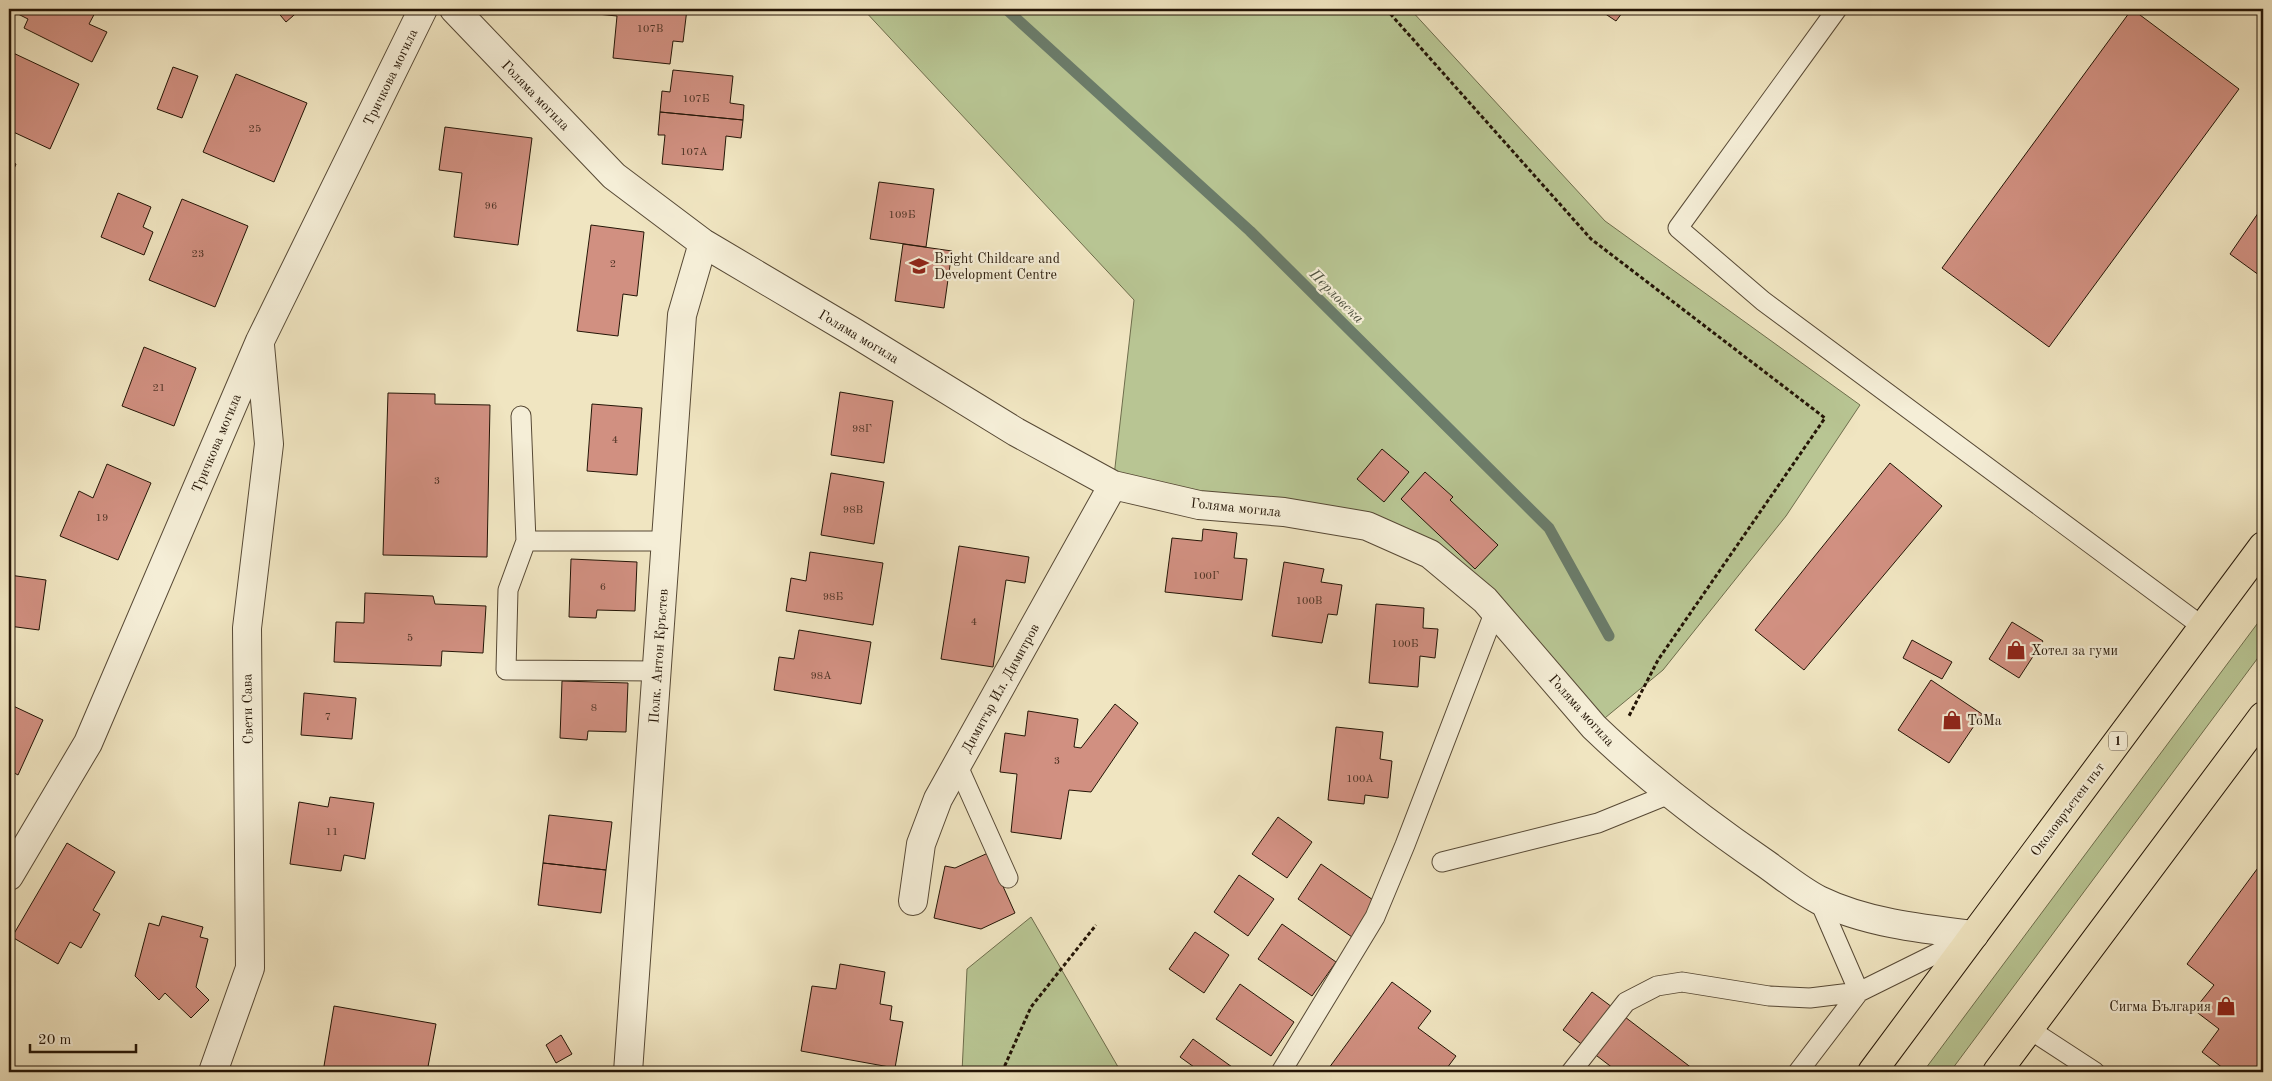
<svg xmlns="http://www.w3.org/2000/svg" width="2272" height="1081" viewBox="0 0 2272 1081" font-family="'Old Standard TT',serif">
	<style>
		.green { fill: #b8c593; stroke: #6e6d4c }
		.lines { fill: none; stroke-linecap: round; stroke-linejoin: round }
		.stream { stroke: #6b7c6a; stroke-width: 11 }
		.building { fill: #d19081; stroke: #241506 }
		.lane-casing { stroke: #574935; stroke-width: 21 }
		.street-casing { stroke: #574935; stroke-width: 30 }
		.highway-casing { stroke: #241506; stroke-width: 30 }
		.path { stroke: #241506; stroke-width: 3; stroke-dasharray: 4 2.5; stroke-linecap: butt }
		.lane { stroke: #f5eed7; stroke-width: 19 }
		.street { stroke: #f5eed7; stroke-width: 28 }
		.highway { stroke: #f0e5c1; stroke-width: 28 }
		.labels { text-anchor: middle; stroke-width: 4.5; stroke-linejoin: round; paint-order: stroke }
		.number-label { font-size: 11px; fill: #4f3425 }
		.shield { fill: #f5eed7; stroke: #635645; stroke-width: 1 }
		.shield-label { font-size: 12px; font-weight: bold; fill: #241506 }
		.street-label { font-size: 14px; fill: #241506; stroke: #f5eed7 }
		.poi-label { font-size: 14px; fill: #241506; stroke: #f5eed7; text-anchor: start }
		.water-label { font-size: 15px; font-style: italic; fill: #4e5140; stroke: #f5eed7 }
	</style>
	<rect width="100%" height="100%" fill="#f0e5c1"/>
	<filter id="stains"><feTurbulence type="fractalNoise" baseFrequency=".004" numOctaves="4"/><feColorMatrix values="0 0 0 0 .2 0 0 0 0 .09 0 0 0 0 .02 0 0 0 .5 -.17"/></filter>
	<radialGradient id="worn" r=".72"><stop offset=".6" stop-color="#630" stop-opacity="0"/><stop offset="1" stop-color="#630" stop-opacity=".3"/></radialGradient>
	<path class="green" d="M863,9H1410L1605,221L1860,405L1786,516L1663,670L1594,727L1430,554L1113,485L1134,300Z
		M2263,616V651L1950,1072H1923Z
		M1031,917L1121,1072H962L967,969Z"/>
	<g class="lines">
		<path class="stream" d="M1006,9L1250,231L1549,528L1609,636"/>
	</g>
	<path class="building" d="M13,9H97L89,24L107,32L92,62L24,28L28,19L12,11Z
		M275,9H301L286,22Z
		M598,9H687L683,42L673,41L670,64L613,58L617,16L597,14Z
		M1598,9H1625L1616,21Z
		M2132,9L2239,89L2049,347L1942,268Z
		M9,51L79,84L50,149L9,130Z
		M173,67L198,76L182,118L157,109Z
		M673,70L733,76L730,103L744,105L743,120L660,112L662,91L670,92Z
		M236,74L307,103L274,182L203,152Z
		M660,112L743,120L741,138L726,136L723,170L662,164L665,135H658Z
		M445,127L532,138L518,245L454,237L462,173L439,170Z
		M9,161L16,164L9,181Z
		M879,182L934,189L926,247L870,239Z
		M118,193L151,207L143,227L153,232L144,255L101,237Z
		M182,199L248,226L215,307L149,280Z
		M2263,206V278L2230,254Z
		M591,225L644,232L637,296L623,294L618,336L577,331Z
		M903,244L952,251L944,308L895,301Z
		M144,347L196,368L174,426L122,406Z
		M840,392L893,401L884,463L831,455Z
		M388,393L435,394V404L490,405L487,557L383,555Z
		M592,404L642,408L637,475L587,471Z
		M1382,449L1409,472L1384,502L1357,479Z
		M1890,463L1942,506L1804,670L1755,630Z
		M107,464L151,483L118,560L60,536L79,491L93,498Z
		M1425,472L1453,497L1450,500L1498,545L1475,569L1401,499Z
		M831,473L884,482L874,544L821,535Z
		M1203,529L1237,533L1234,558L1247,559L1242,600L1165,592L1172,538L1202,541Z
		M959,546L1029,557L1025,583L1006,580L993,667L941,659Z
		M810,552L883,563L873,625L786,611L791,578L806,581Z
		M571,559L637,562L635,611L597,610L596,618L569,617Z
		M1284,562L1324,569L1321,582L1342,585L1337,615L1328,614L1322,643L1272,636Z
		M9,575L46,580L39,630L9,626Z
		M365,593L433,596L435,604L486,606L483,653L442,651L441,666L334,662L336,622L364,623Z
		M1376,604L1424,608L1423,628L1438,629L1435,658L1420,656L1418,687L1369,683Z
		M2012,622L2043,641L2019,678L1989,659Z
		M799,630L871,642L861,704L774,690L779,657L794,659Z
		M1912,640L1952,662L1942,679L1903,658Z
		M1931,680L1982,714L1949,763L1898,730Z
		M562,681L628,683L626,732L588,731L587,740L560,738Z
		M304,693L356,698L352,739L301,735Z
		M9,704L43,720L18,775L9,770Z
		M1115,704L1138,723L1091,792L1069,790L1061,839L1011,832L1017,774L1000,772L1005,733L1025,736L1028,711L1078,719L1074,747L1081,748Z
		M1336,727L1383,732L1380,759L1392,761L1388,798L1365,795L1364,804L1328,800Z
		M330,797L374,803L365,859L344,855L341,871L290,864L299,802L328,807Z
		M549,815L612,822L606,870L543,863Z
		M1278,817L1312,842L1287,878L1252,854Z
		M67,843L115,872L93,910L100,914L81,948L70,942L58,964L12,937Z
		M988,853L1015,913L981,929L934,918L945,866L955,868Z
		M2263,861V1072H2228L2202,1052L2219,1029L2194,1010L2214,985L2187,964Z
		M543,863L606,870L601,913L538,905Z
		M1321,864L1376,902L1352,937L1298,899Z
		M1239,875L1274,899L1248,936L1214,912Z
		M162,916L203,927L200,937L208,939L196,987L209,1000L191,1018L165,993L159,1000L135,976L149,923L159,926Z
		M1282,924L1336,962L1312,996L1258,959Z
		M1195,932L1229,955L1204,993L1169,969Z
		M840,964L885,972L880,1004L892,1006L890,1020L903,1022L895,1068L801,1051L812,986L836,989Z
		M1392,982L1431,1011L1418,1028L1456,1056L1444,1072H1326Z
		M1240,984L1294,1022L1271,1056L1216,1019Z
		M1592,992L1608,1004L1697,1072H1618L1563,1030Z
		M334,1006L436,1024L427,1072H323Z
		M561,1035L572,1054L556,1063L546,1045Z
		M1193,1039L1239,1072H1201L1180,1057Z"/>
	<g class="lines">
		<defs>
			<path id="lane" d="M1837,9L1678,228L1763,301L2203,627
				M521,416L526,541H666
				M526,541L508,590L506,670L657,671
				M957,764L1008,878
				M1442,862L1598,823L1672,793
				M1819,900L1859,992
				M2029,1029L2095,1072
				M1281,1072L1375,917L1405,845L1495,611
				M1571,1072L1626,1002L1657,986L1682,982L1769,996L1810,998L1859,992L1968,938
				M1798,1072L1859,992"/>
			<path id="street" d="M454,9L614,176L703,243L855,333L1016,432L1113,485L1199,505L1284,512L1367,526L1430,554L1485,600L1594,727C1647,778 1706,823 1766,864C1783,876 1801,891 1819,900C1866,923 1923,929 1974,935
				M9,876L88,743L260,341L423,9
				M913,901L921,844L938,799L1113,485
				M213,1072L250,968L247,628L269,444L260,345
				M628,1072L682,315L703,243"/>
			<path id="highway" d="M1872,1072L2263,546
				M1997,1072L2263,716"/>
		</defs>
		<use href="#lane" class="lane-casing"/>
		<use href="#street" class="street-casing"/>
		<use href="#highway" class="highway-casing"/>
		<path class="path" d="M1386,9L1591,239L1825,418L1658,660L1629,716
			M1002,1072L1031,1007L1096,925"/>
		<use href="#lane" class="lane"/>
		<use href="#street" class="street"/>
		<use href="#highway" class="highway"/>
	</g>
	<defs>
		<symbol id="school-bare" viewBox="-9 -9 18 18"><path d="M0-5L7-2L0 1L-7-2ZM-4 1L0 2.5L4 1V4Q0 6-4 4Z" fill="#8f2418" stroke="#f5eed7" stroke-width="2.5" paint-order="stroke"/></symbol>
		<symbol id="shop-bare" viewBox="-9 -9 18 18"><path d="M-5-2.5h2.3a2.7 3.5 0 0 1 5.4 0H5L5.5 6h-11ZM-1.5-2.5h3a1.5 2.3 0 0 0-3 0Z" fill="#8f2418" stroke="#f5eed7" stroke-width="2.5" paint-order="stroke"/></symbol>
	</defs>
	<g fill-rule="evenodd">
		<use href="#school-bare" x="905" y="252" width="28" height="28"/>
		<use href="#shop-bare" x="2002" y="636" width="28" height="28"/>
		<use href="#shop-bare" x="1938" y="706" width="28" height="28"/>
		<use href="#shop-bare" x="2212" y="992" width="28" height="28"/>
	</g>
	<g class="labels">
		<g class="number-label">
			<text x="650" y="32">107В</text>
			<text x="696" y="102">107Б</text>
			<text x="255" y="132">25</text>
			<text x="694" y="155">107А</text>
			<text x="491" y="209">96</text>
			<text x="902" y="218">109Б</text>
			<text x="198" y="257">23</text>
			<text x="613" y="267">2</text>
			<text x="159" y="391">21</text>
			<text x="862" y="432">98Г</text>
			<text x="615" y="443">4</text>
			<text x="437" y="484">3</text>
			<text x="853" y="513">98В</text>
			<text x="102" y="521">19</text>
			<text x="1206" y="579">100Г</text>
			<text x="603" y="590">6</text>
			<text x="833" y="600">98Б</text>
			<text x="1309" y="604">100В</text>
			<text x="974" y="625">4</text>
			<text x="410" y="641">5</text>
			<text x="1405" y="647">100Б</text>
			<text x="821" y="679">98А</text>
			<text x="594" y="711">8</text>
			<text x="328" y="720">7</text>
			<text x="1057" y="764">3</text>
			<text x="1360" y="782">100А</text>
			<text x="332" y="835">11</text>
		</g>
		<rect class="shield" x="2109" y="731.5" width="18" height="19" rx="4"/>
		<g class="shield-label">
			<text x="2118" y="745">1</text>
		</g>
		<g class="street-label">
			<text transform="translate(390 77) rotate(-64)" y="5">Тричкова могила</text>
			<text transform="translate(536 95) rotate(46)" y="5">Голяма могила</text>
			<text transform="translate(859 336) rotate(31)" y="5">Голяма могила</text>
			<text transform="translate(216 443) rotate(-67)" y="5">Тричкова могила</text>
			<text transform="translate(1236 507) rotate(6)" y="5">Голяма могила</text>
			<text transform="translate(658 656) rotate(-86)" y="5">Полк. Антон Кръстев</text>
			<text transform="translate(1000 688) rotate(-61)" y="5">Димитър Ил. Димитров</text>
			<text transform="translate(247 709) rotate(-91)" y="5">Свети Сава</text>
			<text transform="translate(1582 710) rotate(48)" y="5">Голяма могила</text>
			<text transform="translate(2067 809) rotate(-53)" y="5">Околовръстен път</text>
		</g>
		<g class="poi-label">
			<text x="934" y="263">Bright Childcare and<tspan x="934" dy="16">Development Centre</tspan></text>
			<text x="2031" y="655">Хотел за гуми</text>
			<text x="1967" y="725">ТоМа</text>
			<text x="2211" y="1011" text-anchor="end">Сигма България</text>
		</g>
		<g class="water-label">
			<text transform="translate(1337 296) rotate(45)" y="5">Перловска</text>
		</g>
	</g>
	<rect width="2272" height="1081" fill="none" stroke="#f0e5c1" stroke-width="30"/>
	<rect x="10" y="10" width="2252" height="1061" fill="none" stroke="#241506" stroke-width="2.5"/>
	<rect x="15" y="15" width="2242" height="1051" fill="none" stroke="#241506"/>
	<path d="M30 1044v8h106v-8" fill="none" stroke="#241506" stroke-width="2.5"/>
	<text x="38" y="1044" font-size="15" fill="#241506" stroke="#f5eed7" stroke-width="4" paint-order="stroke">20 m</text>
	<rect width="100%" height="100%" filter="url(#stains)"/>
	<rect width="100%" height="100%" fill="url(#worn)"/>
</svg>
